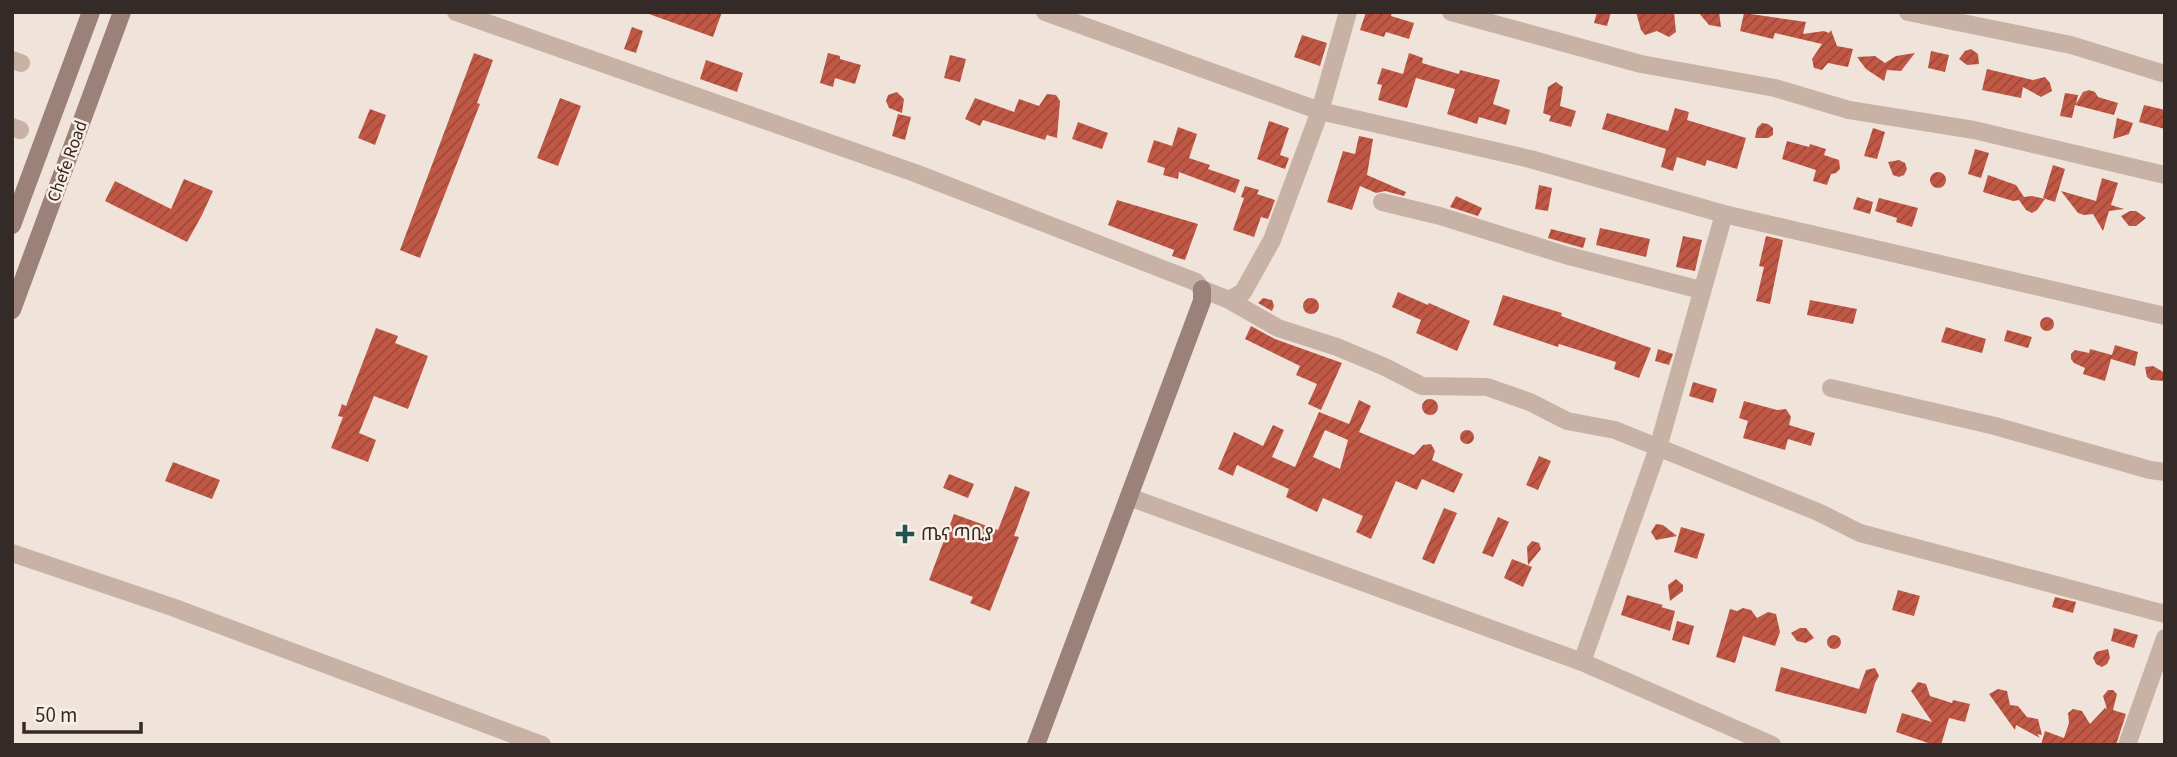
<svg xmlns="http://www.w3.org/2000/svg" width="2177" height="757" viewBox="0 0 2177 757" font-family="'Source Sans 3','Noto Sans Ethiopic',sans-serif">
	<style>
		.building { fill: url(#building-hatch); fill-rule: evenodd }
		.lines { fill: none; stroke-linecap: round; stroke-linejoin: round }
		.street { stroke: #c8b2a6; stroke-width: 18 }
		.secondary { stroke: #9b8178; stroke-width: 18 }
		.poi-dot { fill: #1e5452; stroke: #f8eee5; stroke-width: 2.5 }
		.labels { text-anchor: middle; stroke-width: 5; stroke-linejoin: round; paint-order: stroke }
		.street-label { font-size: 18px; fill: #342a27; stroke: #f8eee5 }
		.poi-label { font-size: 18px; fill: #342a27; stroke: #f8eee5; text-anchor: start }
	</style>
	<defs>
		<pattern id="building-hatch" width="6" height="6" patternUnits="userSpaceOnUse" patternTransform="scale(1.75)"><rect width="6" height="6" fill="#c15846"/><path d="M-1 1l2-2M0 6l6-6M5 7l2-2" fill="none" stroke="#9e493a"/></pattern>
	</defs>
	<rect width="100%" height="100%" fill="#f0e3d9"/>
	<path class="building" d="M649,12H722L713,37L649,14Z
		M1366,12H1392L1391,16L1414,23L1409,39L1386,32L1384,37L1360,30Z
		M1597,12H1611L1607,26L1594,23Z
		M1636,12H1674L1676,32L1669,37L1657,31L1645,35L1641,30Z
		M1698,12H1719L1721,27L1709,25Z
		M1744,13L1806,22L1803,34L1824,31L1829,33L1831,30L1837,46L1853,49L1848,67L1828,63L1822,70L1814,68L1812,59L1822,44L1775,33L1773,39L1740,31Z
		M632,27L643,31L636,53L624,49Z
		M1302,35L1327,43L1320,66L1294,57Z
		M1971,49L1978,54L1979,64L1967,65L1959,59L1965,51Z
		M1931,51L1949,55L1945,72L1928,68Z
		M474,53L493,60L477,103L480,104L420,258L400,250Z
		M828,53L840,56V59L861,65L855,84L835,78L833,87L820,83Z
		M1409,53L1423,58L1422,63L1459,74L1460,70L1500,80L1493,104L1510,110L1506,125L1479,117L1477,124L1447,114L1455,89L1416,78L1407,108L1378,100L1382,85L1377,84L1382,68L1403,74Z
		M1915,53L1901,71L1887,70L1884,81L1866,69L1857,57L1875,56L1885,63L1896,56Z
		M950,55L966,59L960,82L944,78Z
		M706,60L743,73L737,92L700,79Z
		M1987,69L2033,80L2045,77L2050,83L2052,91L2041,97L2023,87L2021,98L1982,90Z
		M1556,82L1563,87L1560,106L1576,111L1571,127L1549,121L1551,116L1543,113L1548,87Z
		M2089,90L2095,92L2098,97L2118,103L2114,115L2075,105L2072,118L2060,116L2065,93L2078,95L2076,104L2083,92Z
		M897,92L904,99L902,113L889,108L886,101L888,95Z
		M1047,94L1056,95L1060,101L1057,138L1047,135L1045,140L983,120L980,126L965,119L975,98L1014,112L1019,99L1039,106Z
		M560,98L581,106L558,166L537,158Z
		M2144,105L2165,110V129L2139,122Z
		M1675,108L1689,112L1687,120L1746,138L1737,169L1707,160L1705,166L1677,157L1673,171L1661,167L1666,149L1602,129L1607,113L1668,131Z
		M370,109L386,115L375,145L358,138Z
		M898,114L911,117L905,140L892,136Z
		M2117,118L2133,123L2129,134L2113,139Z
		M1269,121L1289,128L1280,155L1289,158L1285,169L1257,159Z
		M1078,122L1108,133L1102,149L1072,139Z
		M1762,123L1768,124L1773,128V135L1768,138H1755L1757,128Z
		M1178,127L1197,134L1189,158L1210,165L1208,169L1240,180L1235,193L1179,172L1178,179L1163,175L1165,168L1147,162L1154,140L1172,146Z
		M1873,128L1885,132L1877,159L1864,156Z
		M1359,136L1373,139L1367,175L1406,192L1404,196L1385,191L1376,193L1360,186L1352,210L1327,202L1343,151L1355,154Z
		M1787,141L1809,147L1810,144L1826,149L1824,155L1839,160L1840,169L1836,173L1831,174L1827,185L1813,181L1816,170L1782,159Z
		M1975,149L1989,153L1981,178L1968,174Z
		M1899,160L1905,163L1907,169L1904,175L1899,177L1893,175L1888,162Z
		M2053,165L2065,169L2055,202L2043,198Z
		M1930 180a8 8 0 1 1 16 0a8 8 0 1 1-16 0Z
		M1988,175L2016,185L2024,197L2032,196L2045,199L2037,210L2032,213L2026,210L2019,200L2013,201L1983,192Z
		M2102,178L2118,183L2111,205L2124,209L2109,211L2103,231L2093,214L2084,215L2078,213L2061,191L2096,201Z
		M184,179L213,191L202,215L187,242L105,201L115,181L171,209Z
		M1539,185L1552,188L1548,211L1535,209Z
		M1245,186L1259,190L1257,194L1275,200L1268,219L1261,217L1254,237L1233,230L1244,198L1241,197Z
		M1456,196L1482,208L1478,216L1450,207Z
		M1857,197L1873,202L1870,214L1853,209Z
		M1879,198L1918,208L1912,227L1896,222L1897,218L1875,211Z
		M1117,200L1198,224L1185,260L1172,256L1174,250L1108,225Z
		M2130,211H2136L2146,218L2136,226H2129L2121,216Z
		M1600,228L1650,239L1646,257L1596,245Z
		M1551,229L1586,238L1583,248L1548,238Z
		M1683,236L1702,240L1695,271L1676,267Z
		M1766,236L1783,240L1770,304L1756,301L1764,267L1759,266Z
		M1398,292L1428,305L1429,303L1470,321L1457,351L1416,333L1421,320L1392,307Z
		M1503,295L1562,313L1561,316L1651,348L1639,378L1614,369L1616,362L1559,344L1558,347L1493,325Z
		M1303 306a8 8 0 1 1 16 0a8 8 0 1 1-16 0Z
		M1263,298L1272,300L1274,306L1272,311L1258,303Z
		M1810,300L1857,309L1853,324L1807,315Z
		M2040 324a7 7 0 1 1 14 0a7 7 0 1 1-14 0Z
		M1251,326L1275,339L1342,363L1321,410L1308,404L1317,384L1296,375L1300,366L1245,339Z
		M1946,327L1986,339L1982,353L1941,342Z
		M376,328L398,336L395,343L428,356L408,409L374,396L359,433L376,440L368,462L331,448L343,417L338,416L342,404L346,406Z
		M2007,330L2032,337L2028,348L2004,341Z
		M2115,345L2138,352L2135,366L2111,359L2105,381L2083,374L2085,368L2074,363L2071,359V354L2075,350L2089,353L2090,349L2112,355Z
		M1658,349L1673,354L1669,365L1655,361Z
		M2153,366L2165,373V381L2151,380L2147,377L2145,367Z
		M1693,382L1717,389L1713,403L1689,396Z
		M1422 407a8 8 0 1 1 16 0a8 8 0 1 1-16 0Z
		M1359,400L1371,406L1359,432L1414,455L1423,445L1431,444L1435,451L1432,460L1463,474L1454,493L1422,479L1417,490L1396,481L1371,539L1356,532L1363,516L1323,498L1317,512L1286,497L1289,489L1237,465L1233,476L1218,469L1234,432L1263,446L1273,425L1284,430L1272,457L1295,467L1319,412L1349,424ZM1325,430L1348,440L1340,469L1313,457Z
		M1744,401L1777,410L1786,409L1791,417L1789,425L1815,433L1811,446L1788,439L1785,450L1743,438L1748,421L1739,418Z
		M1460 437a7 7 0 1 1 14 0a7 7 0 1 1-14 0Z
		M1539,456L1551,461L1538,490L1526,485Z
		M173,462L220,480L212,499L165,481Z
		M949,474L974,484L968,498L943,488Z
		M1015,486L1030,492L1014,536L1019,537L990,611L970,603L973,597L929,580L954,514L998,530Z
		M1444,508L1457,513L1434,564L1422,559Z
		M1498,517L1509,522L1493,557L1482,553Z
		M1656,524L1663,525L1677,536L1656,540L1651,532Z
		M1681,527L1705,534L1697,559L1674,552Z
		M1532,541L1539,543L1541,549L1528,565L1527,547Z
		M1512,559L1532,567L1523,587L1504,578Z
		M1676,579L1683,585V591L1670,601L1668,585Z
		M1898,590L1920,596L1914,616L1892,610Z
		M1627,595L1663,605L1661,607L1675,611L1670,631L1621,615Z
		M2055,597L2076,602L2073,613L2052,607Z
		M1743,608L1751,610L1757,618L1768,612L1776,614L1780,632L1775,646L1743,636L1735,663L1716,657L1730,609L1737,611Z
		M1677,621L1694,626L1689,645L1672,640Z
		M1800,628H1806L1814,638L1806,643L1797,641L1791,633Z
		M2114,628L2138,635L2134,648L2111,641Z
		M1827 642a7 7 0 1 1 14 0a7 7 0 1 1-14 0Z
		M2108,649L2110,658L2107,664L2102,667L2096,664L2093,658L2096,652Z
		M1781,667L1859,689L1866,670L1875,668L1879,676L1875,683L1866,714L1775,691Z
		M1918,682L1926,684L1930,696L1952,703L1953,700L1970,704L1965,722L1949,718L1941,745H1934L1896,732L1902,713L1932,722L1911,691Z
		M1998,689L2007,691L2010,705L2018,706L2027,717L2038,719L2042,735L2037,734L2040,738L2016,725L2015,730L1989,694Z
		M2108,690H2113L2117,694L2113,710L2126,714L2116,745H2041L2045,731L2064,738L2069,723L2068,713L2073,709L2082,711L2090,724L2105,708L2107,709L2103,696Z"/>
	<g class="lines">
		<path class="street" d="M456,12L915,173L1196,282L1202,289L1229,300L1243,292L1272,240L1320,111L1348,12
			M1045,12L1320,111L1530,159L1724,214L2165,316
			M1451,12L1641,64L1775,88L1849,110L1974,130L2165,175
			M1908,12L2071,45L2165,74
			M12,60L21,63
			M12,127L20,130
			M1382,202L1440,216L1565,255L1701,290
			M1229,300L1278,328L1337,347L1385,367L1422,386L1487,387L1530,402L1567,421L1615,430L1818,512L1860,533L2165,614
			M1831,388L1995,426L2150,470L2165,472
			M1129,497L1582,662L1772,745
			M12,553L172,607L542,745
			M1582,662L1658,448L1724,214
			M2127,745L2165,638"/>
		<path class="secondary" d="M12,225L91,12
			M12,310L122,12
			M1036,745L1202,301V289"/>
	</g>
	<path class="poi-dot" d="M901.5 523.5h7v7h7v7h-7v7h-7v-7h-7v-7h7z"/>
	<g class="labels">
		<g class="street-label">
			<text transform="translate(67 161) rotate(-70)" y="6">Chefe Road</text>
		</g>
		<g class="poi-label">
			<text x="921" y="540">ጤና ጣቢያ</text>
		</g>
	</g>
	<rect width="2177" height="757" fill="none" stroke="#342a27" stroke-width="28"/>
	<path d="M24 722v10h117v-10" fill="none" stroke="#342a27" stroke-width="3.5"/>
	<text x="35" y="722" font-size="21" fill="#342a27" stroke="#f8eee5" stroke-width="5" paint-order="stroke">50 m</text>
</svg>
